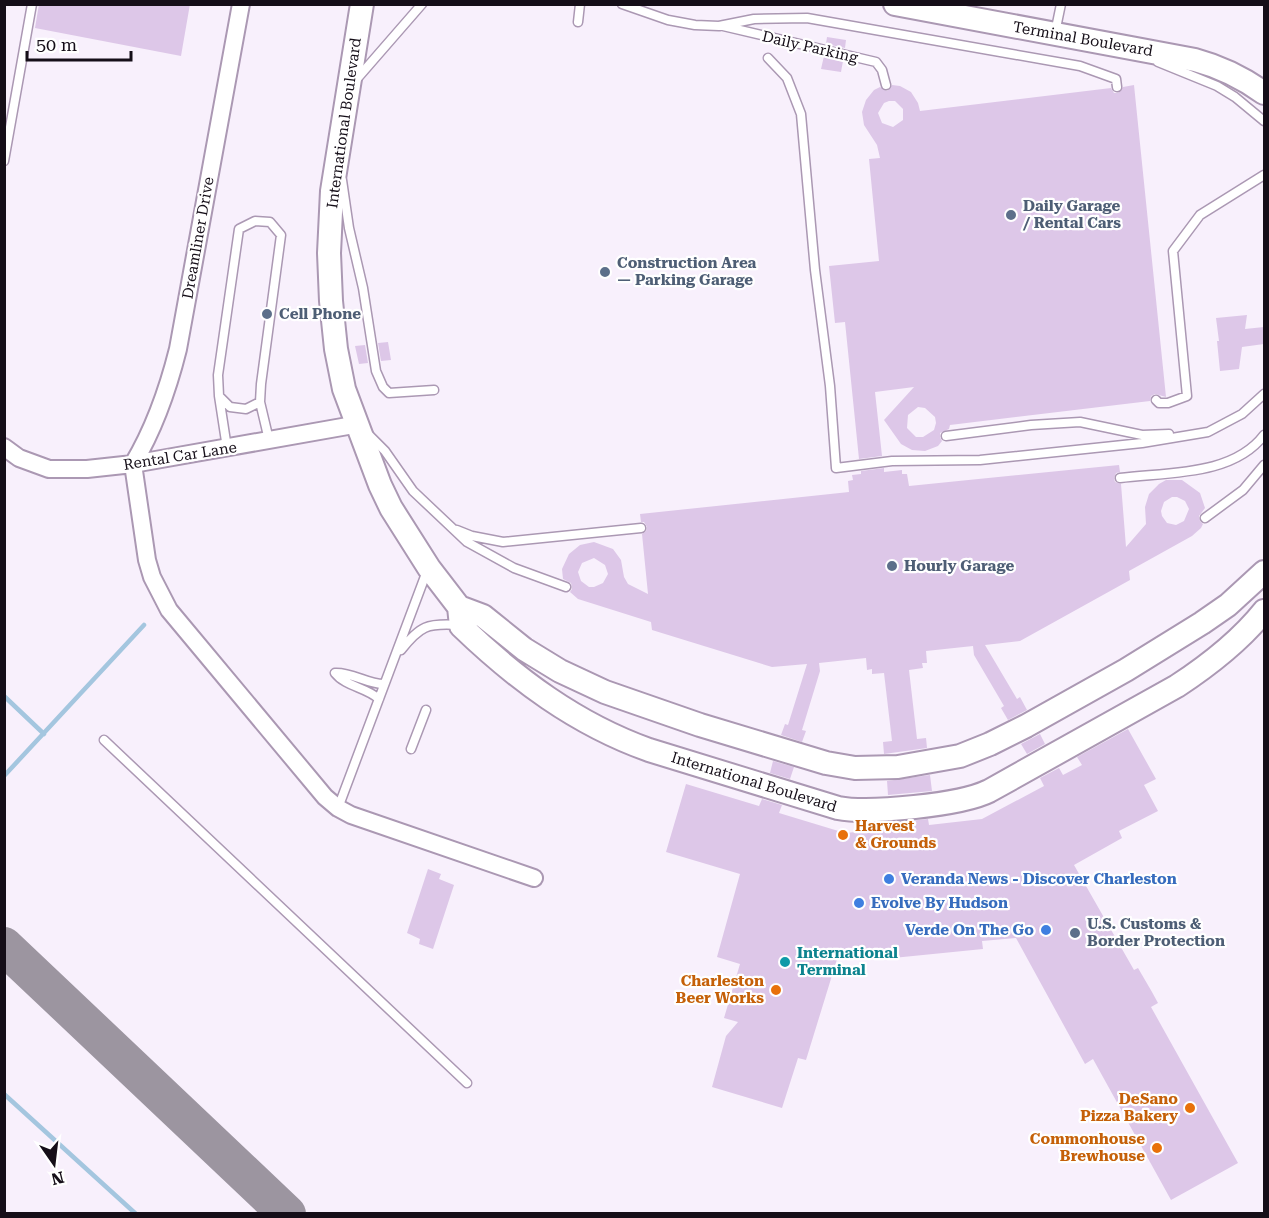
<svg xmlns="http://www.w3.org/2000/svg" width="1269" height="1218" viewBox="0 0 1269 1218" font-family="'Roboto Serif',serif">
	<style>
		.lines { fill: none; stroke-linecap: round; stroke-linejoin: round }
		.stream { stroke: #a4c6df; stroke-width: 4.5 }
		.taxiway { stroke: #9c95a0; stroke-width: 38 }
		.building { fill: #ddc7e8; fill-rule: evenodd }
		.lane-casing { stroke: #ab98b3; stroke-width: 11 }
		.street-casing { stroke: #ab98b3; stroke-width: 20 }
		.secondary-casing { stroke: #ab98b3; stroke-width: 26 }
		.lane { stroke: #fff; stroke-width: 8 }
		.street { stroke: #fff; stroke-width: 16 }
		.secondary { stroke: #fff; stroke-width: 22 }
		.service-dot { fill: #5c6f8a; stroke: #fff; stroke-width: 2 }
		.food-dot { fill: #e8710a; stroke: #fff; stroke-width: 2 }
		.shop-dot { fill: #3f7fe0; stroke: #fff; stroke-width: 2 }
		.culture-dot { fill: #0f9aa8; stroke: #fff; stroke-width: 2 }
		.labels { text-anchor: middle; stroke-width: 4.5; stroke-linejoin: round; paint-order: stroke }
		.street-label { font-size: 15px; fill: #150e18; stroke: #fff }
		.service-label { font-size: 15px; font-weight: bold; fill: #4e5e75; stroke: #fff; text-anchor: start }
		.food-label { font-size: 15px; font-weight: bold; fill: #c56008; stroke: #fff; text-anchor: end }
		.shop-label { font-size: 15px; font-weight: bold; fill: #366cbe; stroke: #fff; text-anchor: start }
		.culture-label { font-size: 15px; font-weight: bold; fill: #0d838f; stroke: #fff; text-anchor: start }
	</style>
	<rect width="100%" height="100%" fill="#f8f0fc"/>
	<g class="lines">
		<path class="stream" d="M4,696L44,734
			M4,776L144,625
			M4,1094L136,1214"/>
		<path class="taxiway" d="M4,946L287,1214"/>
	</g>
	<path class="building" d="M39,4H190L181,56L35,28Z
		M827,37L846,40L845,48L826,44Z
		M824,56L843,61L841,72L821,69Z
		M892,85L900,86L911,92L918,103L920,111L1111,88L1114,93H1118L1123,87L1134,85L1166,397L1155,394L1151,396L1150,401L950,425L949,429L940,433V437L942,441L938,446L925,451L912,450L901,444L884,420L914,387L875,392L882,456L859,459L845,322L835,323L829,266L879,261L869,159L880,158L877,145L864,125L862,112L866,100L874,90L880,87L887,91ZM889,101H895L903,109V120L893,127L882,123L878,113L884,103ZM918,407L925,408L935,417L936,423L934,430L923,437H916L907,428L908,415Z
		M1247,315L1245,329L1264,327V344L1242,347L1239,369L1220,371L1217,341H1219L1216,318Z
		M388,342L391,360L381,361L378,343Z
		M365,345L368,363L359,364L355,346Z
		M1119,465L1120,472L1116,473L1114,478L1115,482L1121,484L1126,547L1146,524L1145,507L1149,494L1159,484L1166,480H1182L1200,493L1205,508L1199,516L1200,521L1203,524L1201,528L1192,536L1129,571L1130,580L1020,641L985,645L1017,699L1020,697L1027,710L1008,720L1001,708L1004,706L974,655L973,646L926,651L927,663H922L923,668L909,670L917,739L926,738L927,748L884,754L883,742L892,741L884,673L872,674V669L867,670L866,658L819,663L820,671L802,730L806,731L802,742L781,735L785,724L788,725L807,664L772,667L652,630L651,622L578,599L570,592L572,589L571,583L563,579L562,569L569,554L580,545L594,542L613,549L621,560L624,577L628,584L648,594L642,534L646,531L647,527L644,522H641L640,514L849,492L848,481L853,480L852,475L861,474V471L884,468V472L902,470V474H907L909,486ZM1172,497H1177L1185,501L1189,509L1184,521L1176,525L1167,523L1162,516L1161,511L1164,502ZM594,558L605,565L608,574L603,583L594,587H589L581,581L578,572L582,563Z
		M1128,729L1156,779L1144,785L1158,811L1119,831L1122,838L1074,865L1134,970L1138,968L1152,992L1158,1003L1151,1007L1238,1163L1171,1200L1093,1059L1085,1064L1016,938L982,941L983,949L873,960L872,953L838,956L806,1060L798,1058L782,1108L712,1087L726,1036L738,1022L724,1018L740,964L717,957L740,874L666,852L686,784L759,806L762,799L782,805L779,813L845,833L899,828L898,822L928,819L929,825L982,819L1044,786L1040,778L1059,768L1063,775L1082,765L1077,757Z
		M1040,734L1045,744L1027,754L1021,744Z
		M773,761L794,767L790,779L770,773Z
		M930,775L932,791L888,795L887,781Z
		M428,869L441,874L439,879L454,885L433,949L419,944L420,939L407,933Z"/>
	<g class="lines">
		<defs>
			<path id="lane" d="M622,4L668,20L695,25L719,26L754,19L807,18L1080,66L1116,79L1117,87
				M578,22L580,4
				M723,26L876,62L882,70L886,85
				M1055,33L1061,4
				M768,58L787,78L801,114L815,270L830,386L836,468L892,461L980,460L1142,443L1208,432L1242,414L1264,394
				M1158,62L1217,86L1235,97L1264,121
				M355,81L422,4
				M4,161L32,4
				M342,180L349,228L363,288L376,371L383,387L389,393L434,390
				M219,396L227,448
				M1156,400L1159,403H1168L1187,396L1173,251L1200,215L1264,175
				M260,402L246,409L230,407L219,396L218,375L239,229L255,221L270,222L281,235L261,384L260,402L269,440
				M369,435L385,451L413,491L467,542L514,568L566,587
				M946,436L1031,425L1080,422L1142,435L1169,434
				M1120,478C1168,472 1233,476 1264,435
				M1205,518L1243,490L1264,465
				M457,530L472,536L503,542L641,528
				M401,650C420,626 427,623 458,625
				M379,699C366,687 346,687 335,673C352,672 367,684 384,684
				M104,740L467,1083
				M411,749L426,710
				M338,808L427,571"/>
			<path id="street" d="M4,447L19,458L49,469H87L133,464L359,424
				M133,464L147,560L152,577L169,610L325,797L338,808L351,815L534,878
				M133,464C154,429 168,389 178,349L241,4"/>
			<path id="secondary" d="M362,4L332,191L329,253L331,301L336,349L344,389L380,485L391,508L429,568L459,607L461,626C516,679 576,724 649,750L838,808C869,814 961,805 989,791L1177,686C1209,665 1240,641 1264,611
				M895,4L1195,60C1221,67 1243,78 1264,93
				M459,607L483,616L524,649L560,671L605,692L700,725L826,763L855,768L898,767L960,756L990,744L1026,726L1126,670L1202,623L1228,605L1264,572"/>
		</defs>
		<use href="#lane" class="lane-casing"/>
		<use href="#street" class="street-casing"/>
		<use href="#secondary" class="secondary-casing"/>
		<use href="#lane" class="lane"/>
		<use href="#street" class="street"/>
		<use href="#secondary" class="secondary"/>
	</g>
	<g class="service-dot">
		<circle cx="1011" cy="215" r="6"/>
		<circle cx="605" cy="272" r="6"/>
		<circle cx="267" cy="314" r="6"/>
		<circle cx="892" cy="566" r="6"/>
		<circle cx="1075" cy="933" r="6"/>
	</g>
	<g class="food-dot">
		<circle cx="843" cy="835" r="6"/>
		<circle cx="776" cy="990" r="6"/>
		<circle cx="1190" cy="1108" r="6"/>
		<circle cx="1157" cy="1148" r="6"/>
	</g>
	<g class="shop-dot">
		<circle cx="889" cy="879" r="6"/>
		<circle cx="859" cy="903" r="6"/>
		<circle cx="1046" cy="930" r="6"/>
	</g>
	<circle class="culture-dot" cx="785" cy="962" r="6"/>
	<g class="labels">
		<g class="street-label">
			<text transform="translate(1083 39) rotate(10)" y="5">Terminal Boulevard</text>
			<text transform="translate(810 47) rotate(13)" y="5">Daily Parking</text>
			<text transform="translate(344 123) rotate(-82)" y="5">International Boulevard</text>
			<text transform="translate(198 238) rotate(-80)" y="5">Dreamliner Drive</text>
			<text transform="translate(180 456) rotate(-9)" y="5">Rental Car Lane</text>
			<text transform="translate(754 782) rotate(17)" y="5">International Boulevard</text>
		</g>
		<g class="service-label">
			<text x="1023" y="211">Daily Garage<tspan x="1023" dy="17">/ Rental Cars</tspan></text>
			<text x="617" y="268">Construction Area<tspan x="617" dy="17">— Parking Garage</tspan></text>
			<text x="279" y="319">Cell Phone</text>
			<text x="904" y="571">Hourly Garage</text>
			<text x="1087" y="929">U.S. Customs &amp;<tspan x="1087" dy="17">Border Protection</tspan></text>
		</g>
		<g class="food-label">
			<text x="855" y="831" text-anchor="start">Harvest<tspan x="855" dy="17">&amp; Grounds</tspan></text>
			<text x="764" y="986">Charleston<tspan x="764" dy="17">Beer Works</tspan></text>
			<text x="1178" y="1104">DeSano<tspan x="1178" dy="17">Pizza Bakery</tspan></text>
			<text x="1145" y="1144">Commonhouse<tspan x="1145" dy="17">Brewhouse</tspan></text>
		</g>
		<g class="shop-label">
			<text x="901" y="884">Veranda News - Discover Charleston</text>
			<text x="871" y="908">Evolve By Hudson</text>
			<text x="1034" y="935" text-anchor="end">Verde On The Go</text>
		</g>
		<g class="culture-label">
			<text x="797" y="958">International<tspan x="797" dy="17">Terminal</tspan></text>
		</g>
	</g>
	<rect width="1269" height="1218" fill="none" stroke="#150e18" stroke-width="12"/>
	<g transform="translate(54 1164) rotate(166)" stroke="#ffffff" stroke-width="4.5" paint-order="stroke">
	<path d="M0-4.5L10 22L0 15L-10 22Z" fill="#150e18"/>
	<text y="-9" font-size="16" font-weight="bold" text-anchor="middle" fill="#150e18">N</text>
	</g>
	<path d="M27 51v9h104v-9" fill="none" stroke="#150e18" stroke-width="3"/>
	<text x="36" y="51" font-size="18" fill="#150e18" stroke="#ffffff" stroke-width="4.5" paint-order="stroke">50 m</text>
</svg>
